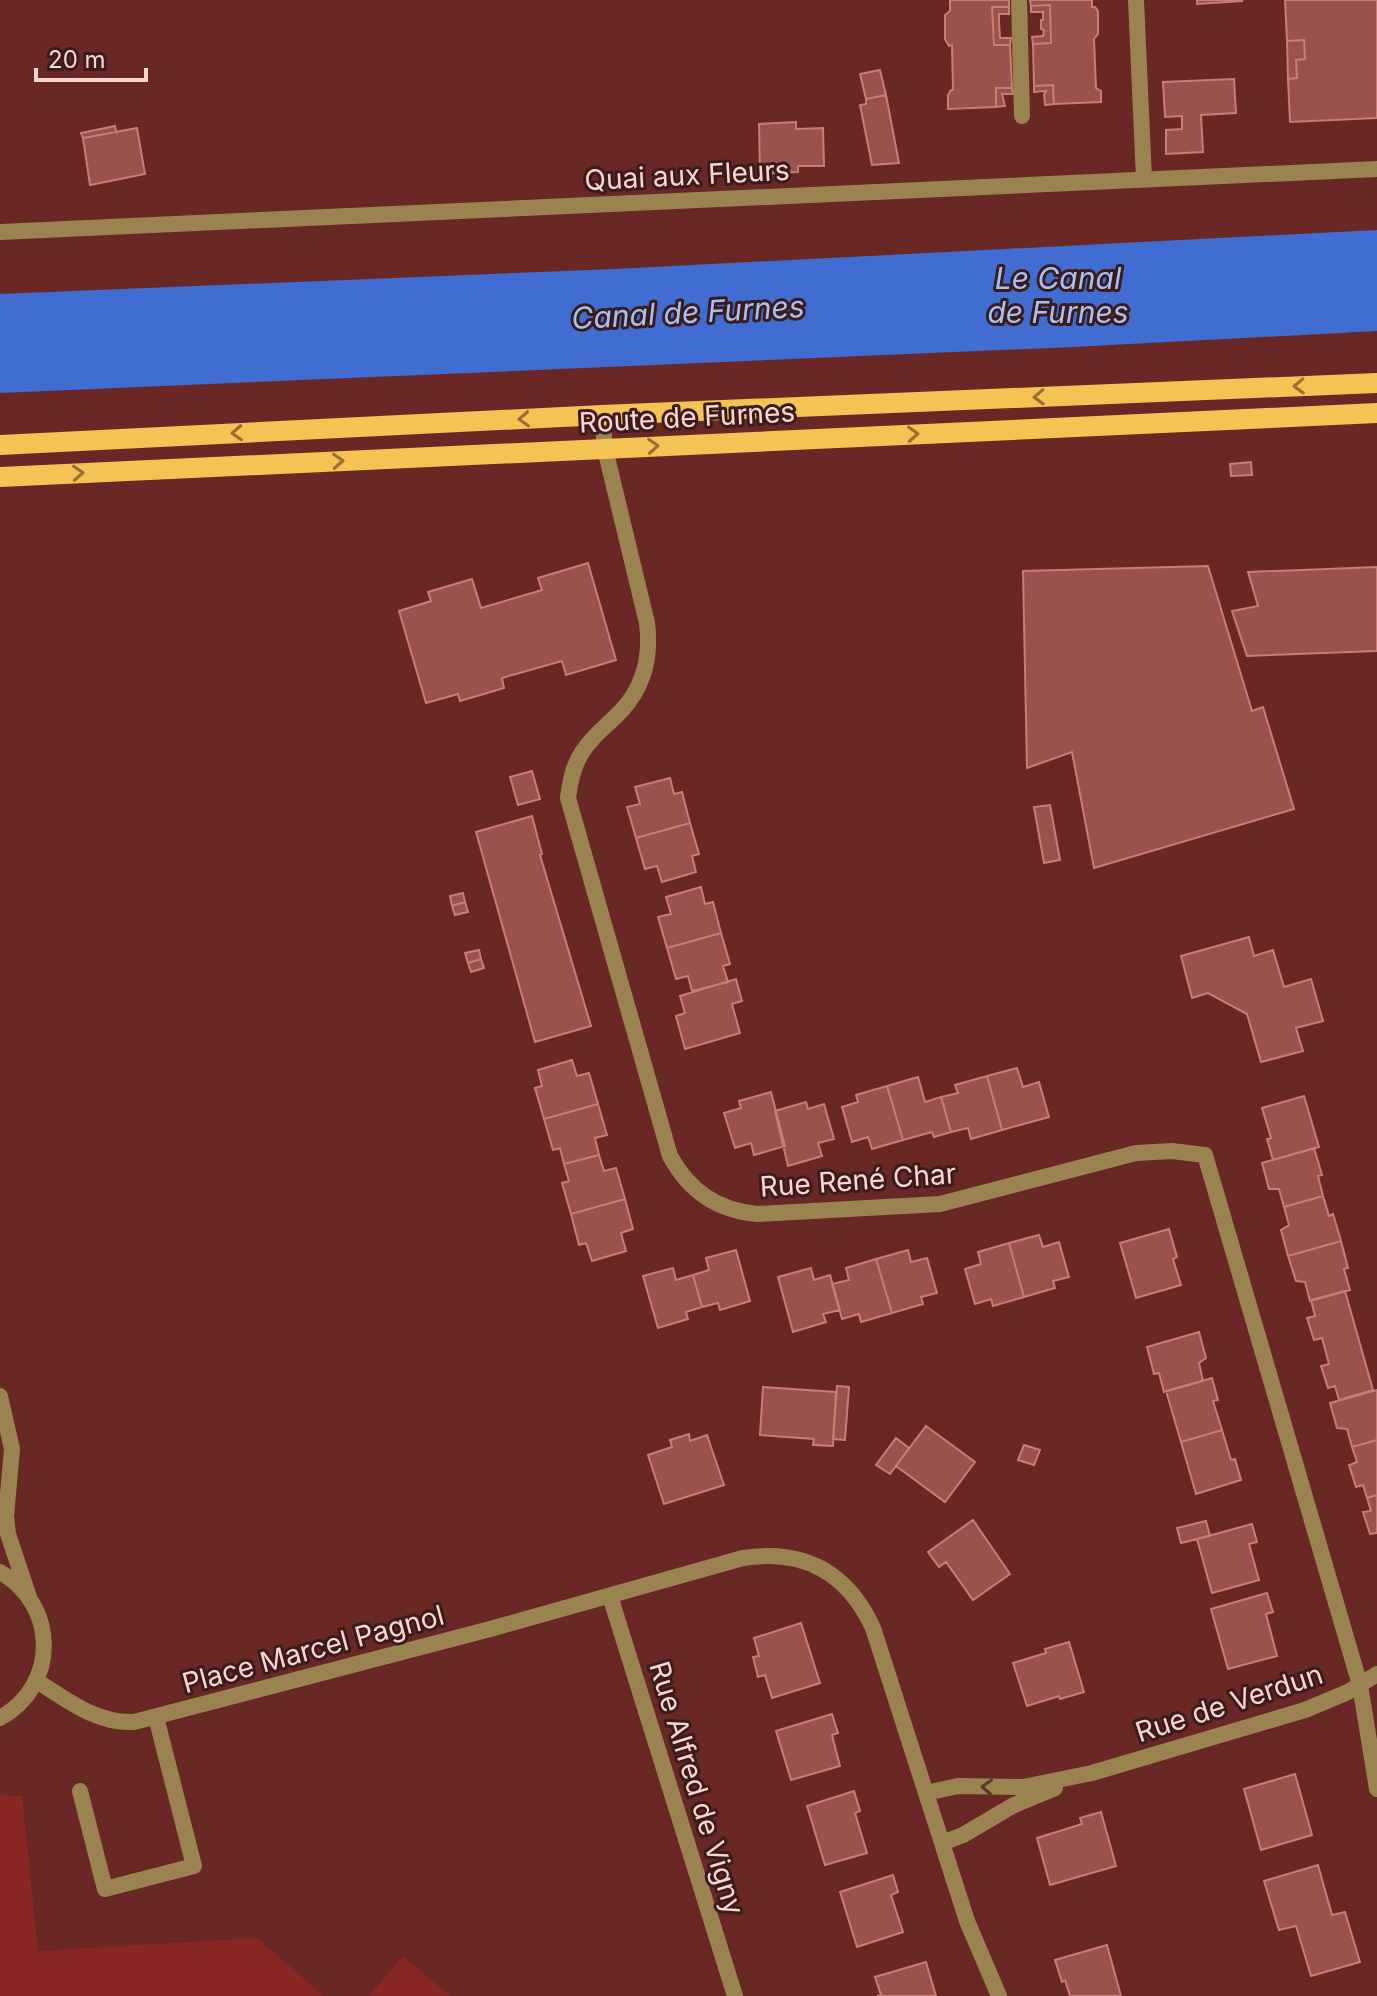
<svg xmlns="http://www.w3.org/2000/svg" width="1377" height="1996" viewBox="0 0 1377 1996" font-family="Inter,sans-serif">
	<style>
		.green { fill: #892727 }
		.water { fill: #416cd2 }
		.building { fill: #99524e; stroke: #c87d77; stroke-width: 2 }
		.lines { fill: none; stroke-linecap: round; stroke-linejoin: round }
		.lane { stroke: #9b8351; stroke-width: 16 }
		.street { stroke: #9b8351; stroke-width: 16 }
		.primary { stroke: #f5c353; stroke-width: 20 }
		.oneway { stroke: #987037 }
		.oneway2 { stroke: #573c2b }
		.labels { text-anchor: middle; stroke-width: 6; stroke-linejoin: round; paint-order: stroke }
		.street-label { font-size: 28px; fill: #fed5d1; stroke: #3a1d1b }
		.water-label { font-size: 30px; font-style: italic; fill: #a8c0f3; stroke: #3a1d1b }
	</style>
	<rect width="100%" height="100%" fill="#692725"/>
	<path class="green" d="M0,1795L22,1796L38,1951L257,1938L324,1996H0Z
		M403,1956L450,1996H369Z"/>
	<path class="water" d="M1377,230V331L1073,347L0,393V294L615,269Z"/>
	<path class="building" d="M950,0H1009V7H992L994,45H1010L1012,88H996V107L948,109V95L951,90H953L952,45L949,46L945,39V15L950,11Z
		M1030,0H1092V7H1095L1098,11V34L1094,39L1096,88L1101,91V102L1054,104L1053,85L1034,86L1033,44L1051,43L1050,5L1031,6Z
		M1197,0H1242V1L1197,4Z
		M1285,0H1377V118L1290,122L1288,79L1297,78L1296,60L1305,59L1304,40L1287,41Z
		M1050,5L1051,43L1033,44L1032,37L1043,36L1044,30L1041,29V20H1043V12H1031V6Z
		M992,7H1009V14H999V21L1000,38H1011L1010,45H994Z
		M1304,40L1305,59L1296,60L1297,78L1288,79L1287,41Z
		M880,70L886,95L866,99L860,74Z
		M1234,79L1236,113L1201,115L1203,152L1166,154V130L1182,129V116L1165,117L1163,82Z
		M1053,85L1054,104L1045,105L1044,95L1046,91L1034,92V86Z
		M996,88H1012L1013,94H1002L1005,106L996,107Z
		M886,95L899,163L872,165L860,105L866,104V99Z
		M796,122V129L823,128L824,166H798V172L760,174L759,124Z
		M115,126L116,132L83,138L81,133Z
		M137,128L145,174L90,185L83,138Z
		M1251,462L1252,475L1231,476L1230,464Z
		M588,563L616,660L566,675L562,661L502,678L504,688L460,701L458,694L426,703L399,611L431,601L428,592L472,579L481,608L542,590L538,578Z
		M1208,566L1252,711L1263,707L1294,809L1094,868L1072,752L1027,768L1023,571Z
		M1377,567V651L1247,656L1232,611L1258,606L1248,572Z
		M532,771L540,799L518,805L510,777Z
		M670,778L674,794L682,792L690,823L636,838L627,807L640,804L635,787Z
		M1050,805L1060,860L1044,863L1034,807Z
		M532,816L542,854L540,855L591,1026L535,1042L476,832Z
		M690,823L699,854L692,856L696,872L662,882L657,866L645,869L636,838Z
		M701,887L705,904L713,902L721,933L667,948L658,917L671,914L666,897Z
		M463,893L465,902L452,906L450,896Z
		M465,902L468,912L455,915L452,906Z
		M721,933L730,964L723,966L728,982L692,991L688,976L676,979L667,948Z
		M1249,937L1254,956L1273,950L1284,987L1311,979L1323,1021L1296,1028L1303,1051L1261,1062L1247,1014L1208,993L1192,998L1181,956Z
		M479,950L481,959L468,963L465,953Z
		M481,959L484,968L471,972L468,963Z
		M736,979L742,1001L732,1004L740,1033L685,1049L676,1016L685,1013L680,996Z
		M572,1060L577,1076L589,1073L598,1104L544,1119L535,1088L542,1086L538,1070Z
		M1017,1068L1023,1087L1039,1082L1049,1117L1002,1130L987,1076Z
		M987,1076L1002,1130L971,1139L968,1128L951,1132L941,1097L958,1093L955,1085Z
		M918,1077L925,1102L941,1097L951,1132L934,1137L932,1132L903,1140L887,1086Z
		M887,1086L903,1140L872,1149L868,1137L852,1142L842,1107L858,1102L856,1095Z
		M771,1092L785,1146L754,1155L751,1143L735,1148L724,1113L741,1108L739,1101Z
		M1304,1096L1319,1147L1273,1160L1267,1139L1271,1138L1262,1108Z
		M806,1102L808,1109L824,1104L834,1139L818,1143L822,1156L788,1166L775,1111Z
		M598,1104L607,1135L595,1138L599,1155L564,1164L560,1148L553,1150L544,1119Z
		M1314,1148L1322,1175L1318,1176L1323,1196L1284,1207L1279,1189H1269L1262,1163Z
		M599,1155L604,1171L616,1168L625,1199L571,1214L562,1183L569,1181L564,1164Z
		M1323,1196L1329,1216L1333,1214L1341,1241L1288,1256L1281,1230L1289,1225L1284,1207Z
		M625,1199L633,1229L621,1233L626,1251L592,1261L586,1243L579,1245L571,1214Z
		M1169,1229L1177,1257L1173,1259L1181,1285L1136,1298L1120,1243Z
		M1039,1235L1043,1247L1059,1242L1069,1277L1053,1281L1055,1288L1024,1297L1009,1243Z
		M1341,1241L1348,1268L1344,1269L1350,1290L1310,1301L1305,1282L1296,1281L1288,1256Z
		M1009,1243L1024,1297L993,1306L991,1299L975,1304L965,1269L981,1264L978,1252Z
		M736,1250L750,1301L720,1310L718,1303L702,1307L693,1275L709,1270L706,1258Z
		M908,1250L911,1262L927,1258L937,1293L921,1297L923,1304L892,1313L876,1259Z
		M876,1259L892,1313L861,1322L859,1314L842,1319L832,1284L849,1280L846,1268Z
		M673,1268L676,1280L693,1275L702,1307L686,1312L688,1319L658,1328L643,1276Z
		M811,1268L814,1280L830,1275L840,1310L823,1314L826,1322L793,1332L778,1277Z
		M1345,1291L1373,1390L1339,1400L1335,1386L1328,1388L1321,1366L1329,1364L1322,1338L1314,1340L1307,1318L1315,1316L1311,1300Z
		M1199,1332L1206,1358L1199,1363L1203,1381L1164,1392L1159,1373L1154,1374L1147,1347Z
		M1212,1378L1218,1400L1213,1401L1222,1430L1181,1442L1166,1391Z
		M837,1386L849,1387L845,1440L833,1439Z
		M763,1387L836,1392L833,1446L813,1445L814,1439L760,1435Z
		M1377,1390V1440L1352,1447L1347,1429L1337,1428L1330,1403Z
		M926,1426L975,1462L945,1502L896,1466Z
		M1222,1430L1231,1460L1235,1459L1241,1480L1196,1494L1181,1442Z
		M689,1434L690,1441L707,1435L724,1485L664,1504L648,1455L672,1447L670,1440Z
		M896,1438L909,1448L890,1474L876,1465Z
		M1377,1440V1495L1367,1498L1363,1485L1356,1487L1349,1465L1357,1462L1352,1447Z
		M1024,1445L1040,1450L1034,1465L1018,1460Z
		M1377,1495V1533L1370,1534L1363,1512L1371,1511L1367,1498Z
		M973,1520L1010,1574L973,1600L946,1562L939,1567L928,1552Z
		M1206,1521L1210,1536L1181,1543L1177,1528Z
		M1252,1524L1257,1542L1249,1544L1259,1580L1212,1593L1197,1539Z
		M1267,1593L1273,1612L1266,1614L1277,1656L1228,1669L1211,1609Z
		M801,1623L820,1683L772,1698L765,1675L758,1677L753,1657L759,1656L754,1638Z
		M1069,1642L1084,1692L1060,1699L1059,1696L1027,1706L1013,1663L1046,1653L1045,1649Z
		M832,1714L838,1733L832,1735L840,1766L791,1780L776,1731Z
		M1295,1774L1312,1835L1261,1850L1244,1789Z
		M854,1791L860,1811L855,1813L867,1853L825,1865L807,1806Z
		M1101,1812L1116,1866L1050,1885L1037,1838L1082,1824L1080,1818Z
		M1318,1865L1332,1915L1345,1912L1360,1962L1311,1976L1296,1926L1279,1930L1264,1881Z
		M893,1875L898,1892L891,1895L903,1932L857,1947L840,1892Z
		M1107,1945L1121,1996H1070L1065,1980L1062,1982L1055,1960Z
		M926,1962L936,1996H877L881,1995L875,1977Z"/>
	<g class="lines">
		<path class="lane" d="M1136,0L1144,179
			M80,1791L105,1889L194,1866L156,1717"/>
		<path class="street" d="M1019,0L1022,116
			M0,232L1377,169
			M602,415L605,449L647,623C651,655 644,686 622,710C609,724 593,735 583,751C573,765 570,782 568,798L670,1156C690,1192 717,1210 757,1214L940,1204L1136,1153L1172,1151L1205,1155L1360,1685L1377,1789
			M0,1396L12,1449L6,1516L8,1534L29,1597
			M0,1572C58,1605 59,1685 0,1718
			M610,1596L735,1996
			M37,1681C67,1700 97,1724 134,1722L494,1628L743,1558C804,1549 847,1572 873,1628L967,1921L999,1996
			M926,1793L958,1786L1023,1787L1092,1773L1305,1710L1348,1692L1377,1674
			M942,1843L963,1835L1014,1805L1055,1788"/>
		<path class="primary" d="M0,445L602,415L1377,383
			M0,477L1377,413"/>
	</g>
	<defs><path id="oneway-chevron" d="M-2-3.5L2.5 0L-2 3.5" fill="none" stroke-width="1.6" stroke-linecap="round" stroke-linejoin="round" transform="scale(2)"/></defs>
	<g class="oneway">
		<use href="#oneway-chevron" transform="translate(1299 386) rotate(178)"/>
		<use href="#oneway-chevron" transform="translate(1039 397) rotate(178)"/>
		<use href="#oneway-chevron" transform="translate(524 419) rotate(177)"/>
		<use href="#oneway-chevron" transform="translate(237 433) rotate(177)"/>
		<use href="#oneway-chevron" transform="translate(913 434) rotate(-3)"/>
		<use href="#oneway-chevron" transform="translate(653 446) rotate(-3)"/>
		<use href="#oneway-chevron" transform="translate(338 461) rotate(-3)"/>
		<use href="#oneway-chevron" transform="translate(78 473) rotate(-3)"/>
	</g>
	<use class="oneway2" href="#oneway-chevron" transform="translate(987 1787) rotate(-177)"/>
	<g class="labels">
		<g class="street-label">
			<text transform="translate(687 175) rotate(-3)" y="10">Quai aux Fleurs</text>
			<text transform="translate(687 417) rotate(-3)" y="10">Route de Furnes</text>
			<text transform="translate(858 1180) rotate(-4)" y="10">Rue René Char</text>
			<text transform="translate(313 1649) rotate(-15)" y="10">Place Marcel Pagnol</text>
			<text transform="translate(1229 1703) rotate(-18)" y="10">Rue de Verdun</text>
			<text transform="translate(697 1788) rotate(73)" y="10">Rue Alfred de Vigny</text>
		</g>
		<g class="water-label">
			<text x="1058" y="289">Le Canal<tspan x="1058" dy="34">de Furnes</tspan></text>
			<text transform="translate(688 313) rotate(-3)" y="10">Canal de Furnes</text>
		</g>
	</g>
	<path d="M36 68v12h110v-12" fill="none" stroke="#fed5d1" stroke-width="4"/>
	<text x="48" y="68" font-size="24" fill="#fed5d1" stroke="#3a1d1b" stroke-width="6" paint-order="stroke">20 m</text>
</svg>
